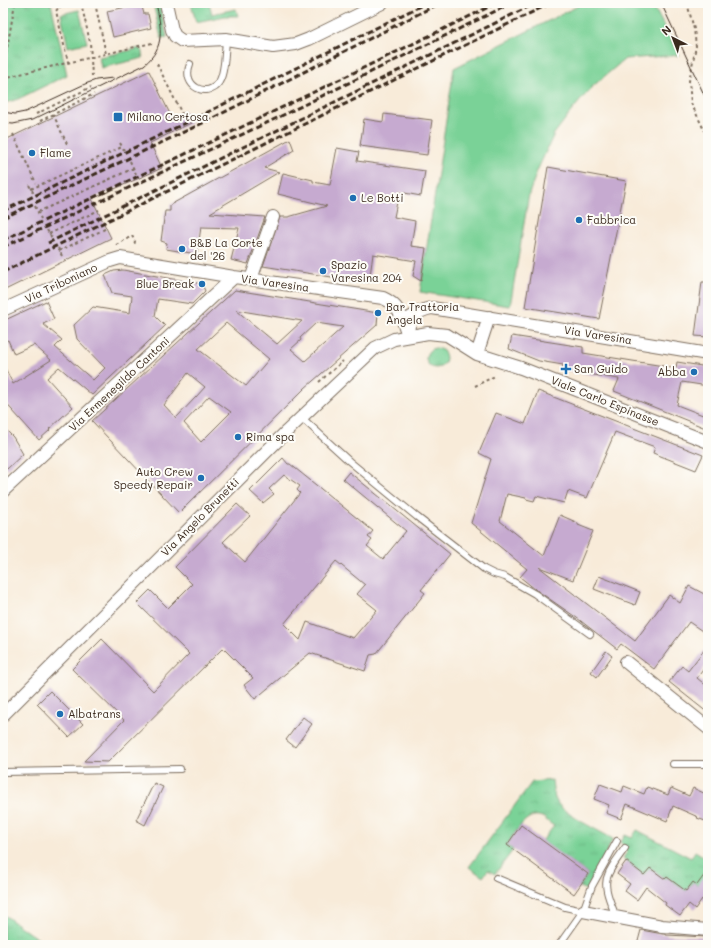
<svg xmlns="http://www.w3.org/2000/svg" width="711" height="948" viewBox="0 0 711 948" font-family="Mali,sans-serif">
	<style>
		.grass { fill: url(#grass-tufts); stroke: #5a7e5a }
		.park { fill: #7ad297; stroke: #5a7e5a }
		.building { fill: #c6aad0; fill-rule: evenodd }
		.lines { fill: none; stroke-linecap: round; stroke-linejoin: round }
		.service-casing { stroke: #7d6e5f; stroke-width: 8 }
		.minor-casing { stroke: #7d6e5f; stroke-width: 14 }
		.path { stroke: #7d6e5f; stroke-width: 2; stroke-dasharray: 3 3; stroke-linecap: butt }
		.service { stroke: #fff; stroke-width: 6 }
		.minor { stroke: #fff; stroke-width: 12 }
		.tram { stroke: #3b2a1e; stroke-width: 1 }
		.rail { stroke: #3b2a1e; stroke-width: 3; stroke-dasharray: 6 3; stroke-linecap: butt }
		.poi-dot { fill: #1f6fb2; stroke: #fdfcf7; stroke-width: 1.5 }
		.labels { text-anchor: middle; stroke-width: 4; stroke-linejoin: round; paint-order: stroke }
		.poi-label { font-size: 11px; fill: #3b2a1e; stroke: #fdfcf7; text-anchor: start }
		.street-label { font-size: 11px; fill: #3b2a1e; stroke: #fdfcf7 }
	</style>
	<defs>
		<pattern id="grass-tufts" width="24" height="20" patternUnits="userSpaceOnUse"><rect width="24" height="20" fill="#7ad297"/><path d="M3 7l-1-3M5 7V3M7 7l1-3M15 17l-1-3M17 17v-4M19 17l1-3" fill="none" stroke="#6ab482"/></pattern>
	</defs>
	<rect width="100%" height="100%" fill="#fdfcf7"/>
	<filter id="ink" filterUnits="userSpaceOnUse"><feTurbulence type="fractalNoise" baseFrequency=".025" numOctaves="2"/><feDisplacementMap in="SourceGraphic" scale="8" xChannelSelector="R" yChannelSelector="G"/><feConvolveMatrix kernelMatrix="1 2 1 2 8 2 1 2 1" color-interpolation-filters="sRGB"/></filter>
	<filter id="wash" filterUnits="userSpaceOnUse"><feTurbulence type="fractalNoise" baseFrequency=".012" numOctaves="4" result="noise"/><feDisplacementMap in="SourceGraphic" scale="16" xChannelSelector="R" yChannelSelector="G"/><feGaussianBlur stdDeviation="0.9" result="paint"/><feColorMatrix in="noise" values="0 0 0 0 0 0 0 0 0 0 0 0 0 0 0 0 0 1.4 0 .05"/><feComposite in="paint" operator="in"/></filter>
	<g filter="url(#wash)">
		<rect width="100%" height="100%" fill="#f8ebd9"/>
		<path class="grass" d="M3,3H51L67,75L18,99L5,103H3Z
			M153,3H159L167,37L161,38Z
			M191,3H209L212,14L236,9L238,16H225L196,22Z
			M79,10L87,43L68,47L61,14Z
			M141,48L143,58L101,68L99,57Z
			M426 358a10 10 0 1 1 20 0a10 10 0 1 1-20 0Z
			M552,780C553,787 553,796 557,802C563,814 600,831 613,839L587,890L579,887L588,874L542,841L554,826C550,824 547,820 544,818C527,808 515,834 507,845L513,850L495,874L488,870L483,877L469,867L532,782Z
			M637,830L691,858L695,851L708,859V870L705,891L693,882L686,891L667,877L665,879L650,868L644,875L623,858L627,852L621,842L625,835L632,838Z
			M3,914L29,933L48,945H3Z"/>
		<path class="park" d="M584,3H652L679,55L625,59L593,86L573,109L554,134L537,171L529,194L510,306L420,292L454,68Z"/>
		<g id="blocks">
			<path class="building" d="M125,3H141L144,14H148L151,28L113,37L107,11L127,7Z
				M149,71L172,118L186,112L191,123L150,143L162,168L92,199L111,238L3,291V198L7,196L3,188V141Z
				M384,114L432,120L427,155L360,146L364,119L383,122Z
				M290,139L294,150L264,168L279,172L210,213L265,217L248,264L231,260L239,228L201,227L197,254L166,249L167,243L161,241L165,211H170V205Z
				M337,148L359,152L357,161L425,171L421,196L399,192L394,217L415,221L411,246L426,248L421,281L413,276L416,261L373,254L369,283L263,266L280,217H288L327,206L278,194L283,173L313,180V182L330,185Z
				M548,167L626,181L599,319L525,307Z
				M123,270L202,284L205,291L192,304L158,299L155,316L165,326L92,395L59,367L47,378L73,407L49,429L50,430L39,440L3,400V364L13,384L51,360L34,345L14,354L8,340L3,342V321L46,301L54,319L43,324L62,340L55,347L93,380L105,368L77,339L74,325L93,307L130,313L132,296L112,293L105,275L114,271Z
				M702,282H708V337L695,336Z
				M235,290L378,313L377,325L305,388L179,513L92,421ZM236,310L302,321L277,344ZM226,323L269,359L246,386L198,349ZM316,323L343,327L305,361L291,349L301,340L300,338ZM188,373L205,387L196,397L176,418L164,405ZM209,396L231,412L201,442L184,423Z
				M512,336L583,347V353L676,368L677,362L708,367V386L682,382L677,405L708,417V429L614,391L619,379L563,370V365L539,361L509,349Z
				M538,391L703,455L696,470L653,453L655,447L615,432L587,498L568,491L564,503L536,496L534,501L526,499V498L507,494L500,521L544,556L560,515L578,523V525L593,531L573,580L539,567L635,641L669,595L680,603L689,586L708,596V635L689,622L654,669L621,644L617,649L577,618L535,589L520,577L527,569L471,523L491,459L479,453L496,413L525,424Z
				M3,427L13,437L23,454L7,469L3,464Z
				M283,458L288,464H290L373,531L368,537L372,540L367,546L383,559L406,531L343,479L349,472L450,554L421,590L425,593L376,654L370,655L365,671L310,653L255,699L244,685L253,678L223,648L108,762L84,761L124,720L72,669L102,639L153,691L189,654L137,603L150,590L168,608L192,584L175,567L237,504L250,516L223,542L245,562L300,493L297,490L300,486L284,475L269,489L274,494L263,503L250,491ZM336,561L365,585L357,594L377,610L353,638L307,622L300,640L284,624Z
				M599,576L640,592L635,605L594,589Z
				M708,645V663L697,678L708,687V713L669,682L682,666L688,671Z
				M606,651L612,656L597,677L591,672Z
				M50,691L83,724L69,737L37,704Z
				M303,717L312,724L295,747L286,740Z
				M154,783L163,787L145,825L136,820Z
				M600,784L622,792L624,786L644,794L647,787L668,795L671,788L689,796L693,788L708,795V822L697,818L698,817L673,806L667,821L627,804L621,819L606,813L609,805L594,799Z
				M521,825L588,874L574,894L507,845Z
				M626,861L644,875L650,868L665,879L667,877L686,891L693,882L697,885L708,870V904L702,899L695,909L689,904L680,916L665,905L666,903L646,887L637,900L625,891L630,884L617,874Z
				M641,930L663,934H666V935L708,937V945H637Z"/>
		</g>
	</g>
	<g filter="url(#ink)">
		<use href="#blocks" fill-opacity="0" stroke="#7d6e5f" stroke-width="1"/>
		<g class="lines">
			<defs>
				<path id="service" d="M190,64C181,87 208,99 219,82C225,73 225,51 226,39
					M301,417L349,461L417,517L484,569L494,574L505,577L535,594L590,634
					M673,764H708
					M3,772L180,769
					M496,878L565,907L583,911L592,886L617,841
					M616,917C612,905 602,887 608,875C612,865 619,857 625,848
					M559,945L583,911"/>
				<path id="minor" d="M166,3L172,30L175,36L182,41L226,39L273,47L296,44L309,39L382,3
					M251,279L273,217
					M3,310L110,261L120,258L234,277L383,298C401,306 402,319 408,336
					M408,333L410,318C417,313 423,309 432,308L708,354
					M477,354L489,317
					M3,491L234,277
					M626,662L708,728
					M3,715L287,431L375,348L394,339L428,333L447,335L477,354L521,368L708,442
					M583,911L662,926L708,930"/>
			</defs>
			<use href="#service" class="service-casing"/>
			<use href="#minor" class="minor-casing"/>
			<path class="path" d="M58,3L59,7L56,11L68,62
				M81,3L90,42L92,76
				M95,3L106,54
				M687,3L694,29L696,46L689,81L691,103L708,138
				M59,7L75,3
				M157,64L182,114
				M3,71L15,3
				M3,78L152,43
				M36,114L91,87
				M53,114L67,144
				M40,121L94,94
				M13,134L36,183
				M120,143L124,150
				M130,161L136,174
				M29,185L34,194
				M31,189L122,147
				M35,206L41,219
				M38,212L134,168
				M47,230L52,238
				M49,234L99,210
				M116,245L132,236L135,241L134,246
				M58,248L62,256
				M59,251L107,228
				M319,382L343,361
				M475,386L495,376"/>
			<use href="#service" class="service"/>
			<use href="#minor" class="minor"/>
			<path class="tram" d="M661,3L708,103
				M3,112L15,114L25,112L85,84L96,80L113,78
				M3,123L13,124L32,120L144,65C166,47 161,27 156,3"/>
			<path class="rail" d="M3,211L204,114L426,3
				M3,218L207,121L440,3
				M3,240L215,140L497,3
				M48,243L536,3
				M3,247L277,118L512,3
				M3,272L551,3"/>
		</g>
	</g>
	<g class="poi-dot">
		<rect x="113" y="112" width="10" height="10" rx="2"/>
		<circle cx="32" cy="153" r="4"/>
		<circle cx="353" cy="198" r="4"/>
		<circle cx="579" cy="220" r="4"/>
		<circle cx="182" cy="249" r="4"/>
		<circle cx="323" cy="271" r="4"/>
		<circle cx="202" cy="284" r="4"/>
		<circle cx="378" cy="313" r="4"/>
		<path d="M564 363h4v4h4v4h-4v4h-4v-4h-4v-4h4z"/>
		<circle cx="694" cy="372" r="4"/>
		<circle cx="238" cy="437" r="4"/>
		<circle cx="201" cy="478" r="4"/>
		<circle cx="60" cy="714" r="4"/>
	</g>
	<g class="labels">
		<g class="poi-label">
			<text x="127" y="121">Milano Certosa</text>
			<text x="40" y="157">Flame</text>
			<text x="361" y="202">Le Botti</text>
			<text x="587" y="224">Fabbrica</text>
			<text x="190" y="247">B&amp;B La Corte<tspan x="190" dy="13">del '26</tspan></text>
			<text x="331" y="269">Spazio<tspan x="331" dy="13">Varesina 204</tspan></text>
			<text x="194" y="288" text-anchor="end">Blue Break</text>
			<text x="386" y="311">Bar Trattoria<tspan x="386" dy="13">Angela</tspan></text>
			<text x="574" y="373">San Guido</text>
			<text x="686" y="376" text-anchor="end">Abba</text>
			<text x="246" y="441">Rima spa</text>
			<text x="193" y="476" text-anchor="end">Auto Crew<tspan x="193" dy="13">Speedy Repair</tspan></text>
			<text x="68" y="718">Albatrans</text>
		</g>
		<g class="street-label">
			<text transform="translate(61 283) rotate(-25)" y="4">Via Triboniano</text>
			<text transform="translate(275 283) rotate(8)" y="4">Via Varesina</text>
			<text transform="translate(598 335) rotate(9)" y="4">Via Varesina</text>
			<text transform="translate(119 384) rotate(-43)" y="4">Via Ermenegildo Cantoni</text>
			<text transform="translate(605 401) rotate(22)" y="4">Viale Carlo Espinasse</text>
			<text transform="translate(200 517) rotate(-45)" y="4">Via Angelo Brunetti</text>
		</g>
	</g>
	<rect width="711" height="948" fill="none" stroke="#fdfcf7" stroke-width="16"/>
	<g transform="translate(673 38) rotate(318)" stroke="#fdfcf7" stroke-width="3" paint-order="stroke">
	<path d="M0-3L7 15L0 10L-7 15Z" fill="#3b2a1e"/>
	<text y="-6" font-size="11" font-weight="bold" text-anchor="middle" fill="#3b2a1e">N</text>
	</g>
</svg>
